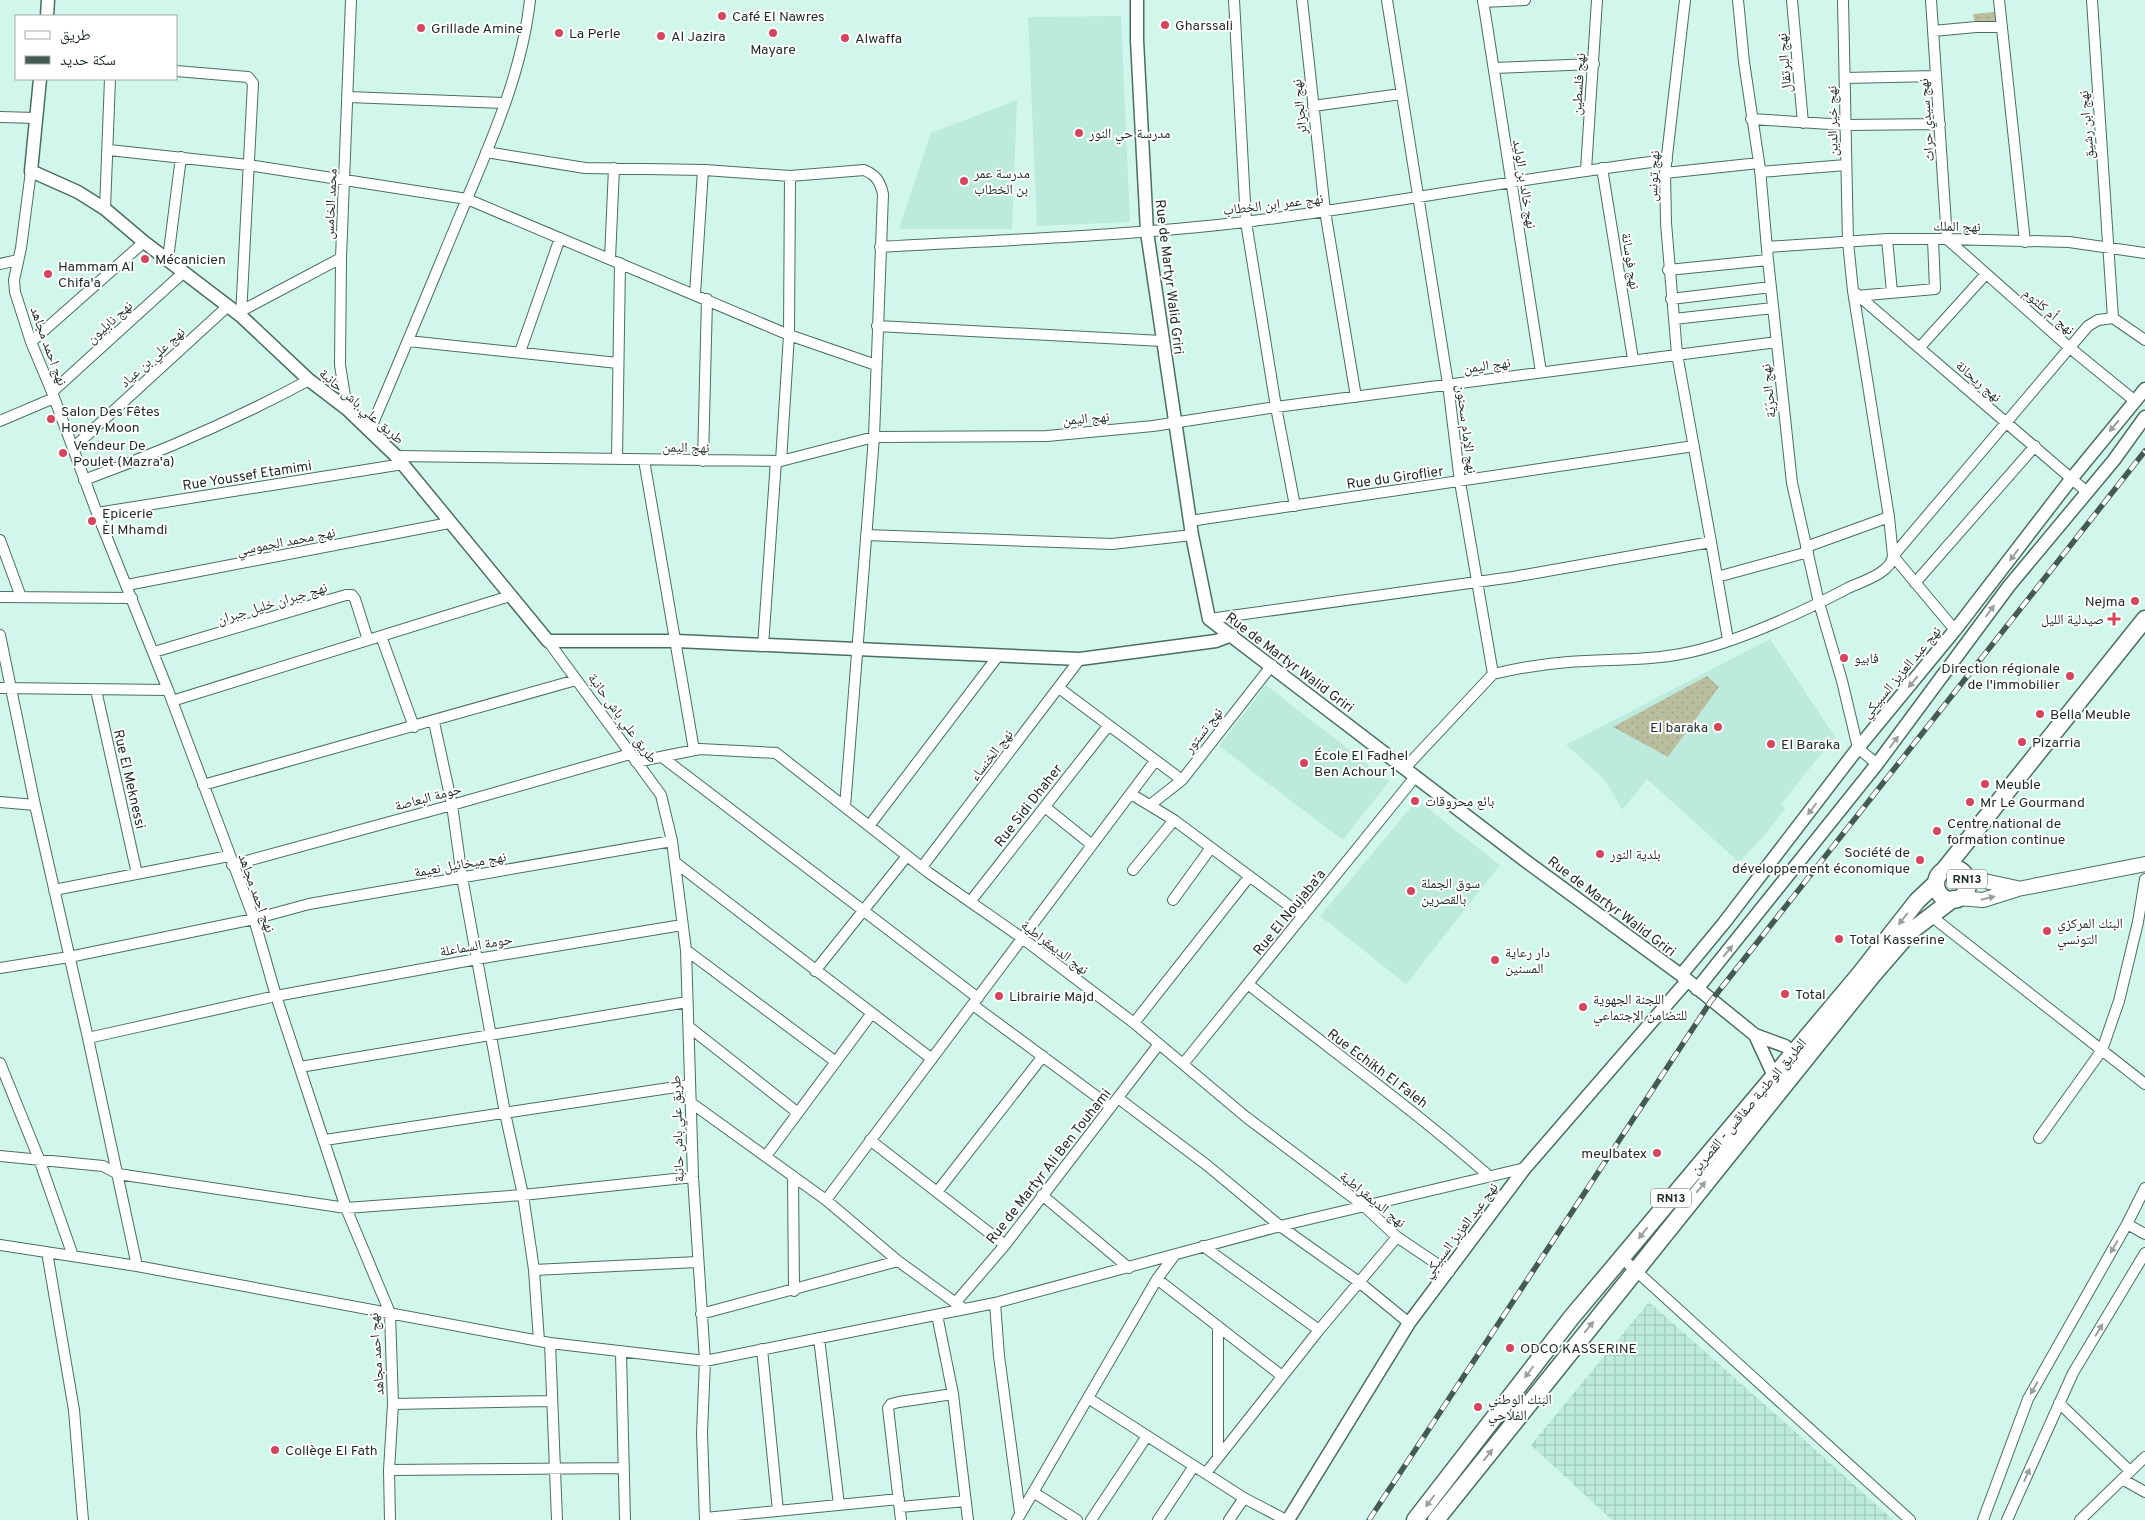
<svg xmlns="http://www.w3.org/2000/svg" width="2145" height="1520" viewBox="0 0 2145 1520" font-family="Overpass,'Noto Naskh Arabic',sans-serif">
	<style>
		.built { fill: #bceadd }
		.industrial { fill: url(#industrial-grid) }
		.grass { fill: url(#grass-dots) }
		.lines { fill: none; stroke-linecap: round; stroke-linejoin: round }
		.minor-casing { stroke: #4b6d65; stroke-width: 12 }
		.tertiary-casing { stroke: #4b6d65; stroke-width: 15 }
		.secondary-casing { stroke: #4b6d65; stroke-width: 16 }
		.primary-casing { stroke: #4b6d65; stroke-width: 19 }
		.minor { stroke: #fff; stroke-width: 10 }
		.tertiary { stroke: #fff; stroke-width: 12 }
		.secondary { stroke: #fff; stroke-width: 14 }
		.primary { stroke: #fff; stroke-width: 16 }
		.rail-casing { stroke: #465a55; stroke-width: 5.5 }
		.rail { stroke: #fff; stroke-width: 4; stroke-dasharray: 11; stroke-linecap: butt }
		.oneway { fill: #99a09e }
		.poi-dot { fill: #d5455d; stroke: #fff; stroke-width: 2 }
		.labels { text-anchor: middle; stroke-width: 4; stroke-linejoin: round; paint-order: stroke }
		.shield { fill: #fff; stroke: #606b68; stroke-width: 1 }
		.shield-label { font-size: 12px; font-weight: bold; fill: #1c2b27 }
		.poi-label { font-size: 14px; fill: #1c2b27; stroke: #fff; text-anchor: start }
		.street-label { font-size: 14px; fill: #1c2b27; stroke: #fff }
	</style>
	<defs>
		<pattern id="industrial-grid" width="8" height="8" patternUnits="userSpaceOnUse" patternTransform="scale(1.25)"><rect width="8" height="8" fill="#bceadd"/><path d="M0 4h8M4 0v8" fill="none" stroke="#a1c9be"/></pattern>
		<pattern id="grass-dots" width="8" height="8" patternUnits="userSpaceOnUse" patternTransform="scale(1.25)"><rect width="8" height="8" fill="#babe9f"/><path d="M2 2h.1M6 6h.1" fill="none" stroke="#9fa389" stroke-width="1.8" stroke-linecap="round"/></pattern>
	</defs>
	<rect width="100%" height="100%" fill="#d1f7ed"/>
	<path class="built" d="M1121,16L1130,222L1037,226L1028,17Z
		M1017,100L1012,229H899L931,133Z
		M1770,639L1835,737L1781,804L1786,808L1762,838L1739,862L1647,779L1622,810L1605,780L1566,745Z
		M1266,685L1389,781L1343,840L1219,746Z
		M1422,804L1500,865L1406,984L1320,916L1413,805L1418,809Z"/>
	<path class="industrial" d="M1649,1302L1809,1444L1893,1520H1612L1531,1445Z"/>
	<path class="grass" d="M1994,12L1997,26H1975L1973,14Z
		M1707,676L1719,687L1668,757L1613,727Z"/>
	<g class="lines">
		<defs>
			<path id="minor" d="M1234,0L1246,222L1276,407L1295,506
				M1302,0L1325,211L1356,397
				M1387,0L1448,384L1460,482L1493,674L1405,768
				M1483,0L1541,372
				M1738,0L1744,62L1760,169L1768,260L1792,483L1819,603L1842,681L1858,748L1877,764
				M1792,0L1803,123
				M1843,0L1848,242L1853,291L1889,517L1893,556L1955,630
				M1931,0L1947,239
				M1999,0L2025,242
				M1483,2L1525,0
				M1933,31L1976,27H2002
				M1494,68L1594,64
				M176,71L248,77L253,83L241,316
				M1845,78L1936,76
				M348,97L504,103
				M1313,106L1401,94
				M0,117L36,118
				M1751,119L1846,125L1940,124
				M109,150L248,165L467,199L789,335L876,365
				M486,152L585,168L705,170L790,176L864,170C876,175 880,181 883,194L874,437L845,807
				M1602,168L1633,359
				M1586,170L1597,0
				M31,171L21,248L14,280L15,292L31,342L52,392L97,513L168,690L254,919L276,996L346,1208L390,1313L393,1404L389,1470L390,1520
				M1760,172L1846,165
				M1665,173L1759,163
				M105,209L110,79
				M1887,239L1892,292
				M1947,239L2070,348L2135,401
				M880,247C1002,240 1124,236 1245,222C1386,205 1526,177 1667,160
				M1767,247L1887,239H1947L2069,242L2145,253
				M168,259L181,157
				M610,259L614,168
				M0,264L18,260
				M1668,270L1768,260
				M1853,291L2087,492
				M695,294L703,170
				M1856,296L1935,289L1933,239
				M1671,299L1771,287
				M243,310L341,258
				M2113,318L2145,340
				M1674,319L1773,308
				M877,326L1162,341
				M408,341L618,363
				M31,342L144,242
				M1920,347L1986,274
				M520,352L560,238
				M52,392L184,272
				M347,409L340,365L341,258L351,0
				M0,421L54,398
				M370,430C401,358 431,285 461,213C490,144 522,74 530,0
				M73,448L228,306
				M396,456L781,461L874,437L1047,436L1153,426L1276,407L1777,342
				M617,459L620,263
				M644,460L694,750
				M703,461L707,299
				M781,461L789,335L790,176
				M84,480C161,452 237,419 309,380
				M97,513L403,464
				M1190,521L1694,446
				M866,535L1112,544L1192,535
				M0,540L21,597
				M1711,542L1728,640
				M1806,547L1889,517
				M1717,577L1808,552
				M1915,583L2035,446
				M127,585L449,523
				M0,597L132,598
				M1209,619L1513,577L1711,542L1677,354L1666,223L1665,173L1685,0
				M0,635L35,805L88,1038L137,1266
				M381,636L414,727
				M548,641L661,795L672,841L686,950L693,1177L705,1361L702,1433L705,1520
				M763,646L776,461
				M154,652L346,595H352L355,599L368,640
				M1493,674C1518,668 1543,664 1568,662C1604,659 1639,661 1675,655C1727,647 1801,613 1848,588C1861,582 1891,573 1893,556L2088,326L2098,320L2113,318L2092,0
				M0,688L168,690
				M1059,688L1182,780
				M96,690L137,874
				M172,701L510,596
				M434,722L452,805L462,877L505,1113L523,1195L534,1270L539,1341
				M662,757L978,998
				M636,762L700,749L776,753L929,873L1022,938L1134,1023L1246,1117L1364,1206L1397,1237L1449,1272
				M203,785L576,680
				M1131,794L1174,820L1303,916
				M0,802L35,805
				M1150,805L1182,780L1272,665
				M1045,807L1092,845
				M869,826L998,656
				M676,863L932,1059
				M232,865L452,805L630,754
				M922,867L1080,659
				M1133,870L1174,820
				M54,890L229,856
				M1173,900L1210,849
				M970,902L1108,726
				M1931,916L2145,1084
				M686,950L836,1062
				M0,968L69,957L254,919L309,904L672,841
				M815,971L907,856
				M1248,984C1328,1048 1412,1108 1489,1176
				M973,1005L1111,1107
				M1134,1023L1249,877
				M689,1027L798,1113
				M88,1038L276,996L477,959L682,925
				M0,1063L39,1159L73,1256
				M1183,1064L1415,777
				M300,1067L687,1002
				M1118,1098L1208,1166L1280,1226L1359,1282L1409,1323
				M690,1102L826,1200L898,1261L964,1309
				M2039,1138L2102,1050L2119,1001L2138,922L2145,879
				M325,1140L689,1085
				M870,1140L1005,1245
				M0,1156L103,1166L118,1174L346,1208L523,1195L693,1177
				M766,1156L872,1013
				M793,1176L794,1291
				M937,1192L1043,1056
				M1042,1195L1129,1268
				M826,1200L1155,761
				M2127,1224L2145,1234
				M0,1245L137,1266L550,1343L705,1361L995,1303L1280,1226L1525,1168
				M1203,1246L1319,1330
				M47,1252L74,1410L83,1520
				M1623,1259L1910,1520
				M534,1270L697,1262
				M1157,1279L1282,1376
				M956,1302L1005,1245L1159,1044
				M995,1303L999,1356L1020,1513
				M701,1314L898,1261
				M937,1315L953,1394L968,1520
				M819,1338L839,1505
				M550,1343L557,1520
				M762,1349L778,1511
				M621,1353L625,1520
				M1088,1398L1244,1498L1286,1520
				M2059,1403L2130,1471
				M393,1404L552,1401
				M1218,1457V1326
				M389,1470L624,1468
				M1206,1473L1319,1330L1397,1237
				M2122,1479L2145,1492
				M1033,1492L1077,1520
				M900,1507L966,1501
				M705,1518L899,1499
				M901,1520L888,1408L891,1404L899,1402L953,1394
				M1017,1520L1157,1279L1174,1256
				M1091,1520L1147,1436
				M1158,1520L1194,1466
				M1229,1520L1244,1498
				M1983,1520L2028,1399L2127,1224L2145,1188
				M2007,1520L2073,1373L2145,1253
				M2080,1520L2145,1457"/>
			<path id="tertiary" d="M1137,0V40L1147,232L1192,535L1209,619L1527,862L1681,975L1755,1035L1774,1076L1781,1082
				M47,16L48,0
				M40,79L31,171L78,192L105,209L144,242L241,316L309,380L347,409L396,456L548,641H676L1080,659L1216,641L1232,635
				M1681,975L1724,923L1858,748L1955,630L2072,478L2145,389
				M1697,989L1877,764L2009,586L2114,460L2145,417
				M1755,1035L1785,1046L1800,1057
				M1288,1520L1409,1323L1525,1168L1687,981"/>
			<path id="secondary" d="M1966,877L2017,888
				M1958,898L1983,900L2018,889L2145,864"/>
			<path id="primary" d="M1936 884a16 16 0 1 1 32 0a16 16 0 1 1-32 0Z
				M1944,870L2145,619
				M1415,1520L1571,1318L1859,975L1917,901L1936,883
				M1436,1520L1872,976L1910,932L1953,899"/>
		</defs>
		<use href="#minor" class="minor-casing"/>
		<use href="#tertiary" class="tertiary-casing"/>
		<use href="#secondary" class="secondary-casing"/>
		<use href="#primary" class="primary-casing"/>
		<use href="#minor" class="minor"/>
		<use href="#tertiary" class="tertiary"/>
		<use href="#secondary" class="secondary"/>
		<use href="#primary" class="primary"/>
		<defs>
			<path id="rail" d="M1369,1520L1711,1001L2145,451"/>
		</defs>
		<use href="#rail" class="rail-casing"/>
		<use href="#rail" class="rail"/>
	</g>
	<defs><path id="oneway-solid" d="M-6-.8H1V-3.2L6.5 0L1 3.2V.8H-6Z" transform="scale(1.25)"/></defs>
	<g class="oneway">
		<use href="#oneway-solid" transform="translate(2114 426) rotate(130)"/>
		<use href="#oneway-solid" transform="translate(2014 555) rotate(127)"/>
		<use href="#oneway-solid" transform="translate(1990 611) rotate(-53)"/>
		<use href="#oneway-solid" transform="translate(1913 682) rotate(130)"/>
		<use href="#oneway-solid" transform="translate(1894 742) rotate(-53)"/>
		<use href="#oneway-solid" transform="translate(1812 809) rotate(127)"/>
		<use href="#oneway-solid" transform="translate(1988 898) rotate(-13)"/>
		<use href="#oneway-solid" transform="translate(1903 919) rotate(129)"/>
		<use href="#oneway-solid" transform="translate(1728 951) rotate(-50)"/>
		<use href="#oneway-solid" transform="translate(1701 1187) rotate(-51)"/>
		<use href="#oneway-solid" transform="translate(1643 1233) rotate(128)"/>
		<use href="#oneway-solid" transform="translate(2114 1247) rotate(120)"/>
		<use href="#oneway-solid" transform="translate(1589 1327) rotate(-51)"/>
		<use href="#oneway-solid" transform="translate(2099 1330) rotate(-59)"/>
		<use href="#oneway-solid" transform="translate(1529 1372) rotate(127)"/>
		<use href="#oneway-solid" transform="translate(2034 1388) rotate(120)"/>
		<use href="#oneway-solid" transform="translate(1488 1455) rotate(-52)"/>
		<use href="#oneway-solid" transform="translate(2027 1475) rotate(-66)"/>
		<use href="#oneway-solid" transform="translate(1430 1501) rotate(127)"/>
	</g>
	<g class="poi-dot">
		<circle cx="722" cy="16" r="5"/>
		<circle cx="1165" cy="25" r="5"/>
		<circle cx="421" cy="28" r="5"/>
		<circle cx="559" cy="33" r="5"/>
		<circle cx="773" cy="33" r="5"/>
		<circle cx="661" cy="36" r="5"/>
		<circle cx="845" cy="38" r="5"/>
		<circle cx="1079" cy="133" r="5"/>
		<circle cx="964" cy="181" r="5"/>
		<circle cx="145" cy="259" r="5"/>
		<circle cx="48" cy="274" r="5"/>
		<circle cx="51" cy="419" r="5"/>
		<circle cx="63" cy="453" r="5"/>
		<circle cx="92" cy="521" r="5"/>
		<circle cx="2135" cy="601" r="5"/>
		<path d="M2111.5 611.5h5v5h5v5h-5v5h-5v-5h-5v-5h5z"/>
		<circle cx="1844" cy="658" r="5"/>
		<circle cx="2070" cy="676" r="5"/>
		<circle cx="2040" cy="714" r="5"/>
		<circle cx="1718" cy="727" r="5"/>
		<circle cx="2022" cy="742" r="5"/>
		<circle cx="1771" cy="744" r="5"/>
		<circle cx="1304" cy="763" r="5"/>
		<circle cx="1985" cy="784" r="5"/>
		<circle cx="1415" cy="801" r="5"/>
		<circle cx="1970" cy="802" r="5"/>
		<circle cx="1937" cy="831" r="5"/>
		<circle cx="1600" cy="854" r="5"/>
		<circle cx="1920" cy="860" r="5"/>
		<circle cx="1411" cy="891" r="5"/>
		<circle cx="2047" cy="931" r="5"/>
		<circle cx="1839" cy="939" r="5"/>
		<circle cx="1495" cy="960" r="5"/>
		<circle cx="1785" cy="994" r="5"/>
		<circle cx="999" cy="996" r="5"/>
		<circle cx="1583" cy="1007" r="5"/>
		<circle cx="1657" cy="1153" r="5"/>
		<circle cx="1510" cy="1348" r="5"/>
		<circle cx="1478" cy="1407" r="5"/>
		<circle cx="275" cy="1450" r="5"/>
	</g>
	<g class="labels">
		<g class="shield">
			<rect x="1947" y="869.5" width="40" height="19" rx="4"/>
			<rect x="1651" y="1188.5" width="40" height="19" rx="4"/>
		</g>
		<g class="shield-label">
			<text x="1967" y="883">RN13</text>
			<text x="1671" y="1202">RN13</text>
		</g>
		<g class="poi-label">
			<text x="732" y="21">Café El Nawres</text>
			<text x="1175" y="30">Gharssali</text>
			<text x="431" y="33">Grillade Amine</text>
			<text x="569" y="38">La Perle</text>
			<text x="671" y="41">Al Jazira</text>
			<text x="855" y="43">Alwaffa</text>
			<text x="773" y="54" text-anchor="middle">Mayare</text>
			<text x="1089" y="138">مدرسة حي النور</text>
			<text x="974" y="178">مدرسة عمر<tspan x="974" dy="16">بن الخطاب</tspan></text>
			<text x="155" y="264">Mécanicien</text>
			<text x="58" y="271">Hammam Al<tspan x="58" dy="16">Chifa'a</tspan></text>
			<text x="61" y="416">Salon Des Fêtes<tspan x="61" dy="16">Honey Moon</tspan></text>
			<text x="73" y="450">Vendeur De<tspan x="73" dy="16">Poulet (Mazra'a)</tspan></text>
			<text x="102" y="518">Epicerie<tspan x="102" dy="16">El Mhamdi</tspan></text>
			<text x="2125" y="606" text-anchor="end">Nejma</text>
			<text x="2104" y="624" text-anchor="end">صيدلية الليل</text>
			<text x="1854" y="663">فابيو</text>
			<text x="2060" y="673" text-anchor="end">Direction régionale<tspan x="2060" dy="16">de l'immobilier</tspan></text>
			<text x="2050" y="719">Bella Meuble</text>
			<text x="1708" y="732" text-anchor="end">El baraka</text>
			<text x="2032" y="747">Pizarria</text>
			<text x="1781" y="749">El Baraka</text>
			<text x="1314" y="760">École El Fadhel<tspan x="1314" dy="16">Ben Achour 1</tspan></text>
			<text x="1995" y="789">Meuble</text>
			<text x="1425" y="806">بائع محروقات</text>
			<text x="1980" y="807">Mr Le Gourmand</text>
			<text x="1947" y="828">Centre national de<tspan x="1947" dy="16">formation continue</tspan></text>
			<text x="1910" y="857" text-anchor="end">Société de<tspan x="1910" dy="16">développement économique</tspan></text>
			<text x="1610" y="859">بلدية النور</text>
			<text x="1421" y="888">سوق الجملة<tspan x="1421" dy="16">بالقصرين</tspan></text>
			<text x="2057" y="928">البنك المركزي<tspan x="2057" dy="16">التونسي</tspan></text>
			<text x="1849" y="944">Total Kasserine</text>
			<text x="1505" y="957">دار رعاية<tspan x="1505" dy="16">المسنين</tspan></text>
			<text x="1795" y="999">Total</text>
			<text x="1009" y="1001">Librairie Majd</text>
			<text x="1593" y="1004">اللجنة الجهوية<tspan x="1593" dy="16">للتضامن الإجتماعي</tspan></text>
			<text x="1647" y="1158" text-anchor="end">meulbatex</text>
			<text x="1520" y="1353">ODCO KASSERINE</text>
			<text x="1488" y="1404">البنك الوطني<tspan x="1488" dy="16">الفلاحي</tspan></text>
			<text x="285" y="1455">Collège El Fath</text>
		</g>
		<g class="street-label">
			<text transform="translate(1784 63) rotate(-95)" y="5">نهج البرتقال</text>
			<text transform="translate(1578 84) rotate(-86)" y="5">نهج فلسطين</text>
			<text transform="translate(1299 107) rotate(-96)" y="5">نهج الجزائر</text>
			<text transform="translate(1926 120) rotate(-94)" y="5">نهج سيدي حراث</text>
			<text transform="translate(1832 121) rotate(-91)" y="5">نهج خير الدين</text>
			<text transform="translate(2086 125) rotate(-95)" y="5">نهج ابن رشيق</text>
			<text transform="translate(1653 176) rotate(-87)" y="5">نهج تونس</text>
			<text transform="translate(1525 184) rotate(81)" y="5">نهج خالد بن الوليد</text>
			<text transform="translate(330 204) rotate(-87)" y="5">محمد الخامس</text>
			<text transform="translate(1273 204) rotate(-7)" y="5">نهج عمر ابن الخطاب</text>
			<text transform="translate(1957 226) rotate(1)" y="5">نهج الملك</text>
			<text transform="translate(1631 261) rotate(81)" y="5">نهج فوسانة</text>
			<text transform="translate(1170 277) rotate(83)" y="5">Rue de Martyr Walid Griri</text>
			<text transform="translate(2049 311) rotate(41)" y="5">نهج أم كلثوم</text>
			<text transform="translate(109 322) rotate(-42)" y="5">نهج نابليون</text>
			<text transform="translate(49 346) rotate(70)" y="5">نهج احمد مجاهد</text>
			<text transform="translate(152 357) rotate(-42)" y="5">نهج علي بن عياد</text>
			<text transform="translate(1487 365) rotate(-8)" y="5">نهج اليمن</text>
			<text transform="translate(1979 381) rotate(41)" y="5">نهج ريحانة</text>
			<text transform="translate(1768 391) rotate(-96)" y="5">نهج الحرّيّة</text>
			<text transform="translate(362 406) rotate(41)" y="5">طريق علي باش حانبة</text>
			<text transform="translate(1086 418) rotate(-5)" y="5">نهج اليمن</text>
			<text transform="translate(1467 429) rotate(83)" y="5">نهج الإمام سحنون</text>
			<text transform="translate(686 447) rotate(1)" y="5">نهج اليمن</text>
			<text transform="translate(247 475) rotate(-9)" y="5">Rue Youssef Etamimi</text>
			<text transform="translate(1395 477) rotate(-8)" y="5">Rue du Giroflier</text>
			<text transform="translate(286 541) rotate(-11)" y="5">نهج محمد الجموسي</text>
			<text transform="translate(272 603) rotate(-17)" y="5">نهج جبران خليل جبران</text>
			<text transform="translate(1290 662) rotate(37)" y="5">Rue de Martyr Walid Griri</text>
			<text transform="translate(1901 672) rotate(-50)" y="5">نهج عبد العزيز السبيكي</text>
			<text transform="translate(623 718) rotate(54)" y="5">طريق علي باش حانبة</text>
			<text transform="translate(1203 730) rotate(-52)" y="5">نهج تستور</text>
			<text transform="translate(991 755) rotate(-52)" y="5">نهج الخنساء</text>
			<text transform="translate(130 779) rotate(77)" y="5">Rue El Meknessi</text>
			<text transform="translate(428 797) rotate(-15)" y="5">حومة البعاصة</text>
			<text transform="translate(1028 805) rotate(-52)" y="5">Rue Sidi Dhaher</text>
			<text transform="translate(460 864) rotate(-10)" y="5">نهج ميخائيل نعيمة</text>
			<text transform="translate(257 893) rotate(70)" y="5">نهج احمد مجاهد</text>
			<text transform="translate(1612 906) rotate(37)" y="5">Rue de Martyr Walid Griri</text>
			<text transform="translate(1289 912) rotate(-51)" y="5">Rue El Noujaba'a</text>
			<text transform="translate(476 945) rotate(-10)" y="5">حومة السماعلة</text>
			<text transform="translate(1055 947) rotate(37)" y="5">نهج الديمقراطية</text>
			<text transform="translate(1378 1068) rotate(37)" y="5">Rue Echikh El Faleh</text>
			<text transform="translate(1748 1106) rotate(-50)" y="5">الطريق الوطنية صفاقس - القصرين</text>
			<text transform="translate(677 1129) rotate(-92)" y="5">طريق علي باش حانبة</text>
			<text transform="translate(1048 1166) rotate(-52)" y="5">Rue de Martyr Ali Ben Touhami</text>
			<text transform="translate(1373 1199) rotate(39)" y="5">نهج الديمقراطية</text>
			<text transform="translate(1460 1230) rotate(-53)" y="5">نهج عبد العزيز السبيكي</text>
			<text transform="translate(376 1354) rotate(-94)" y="5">نهج احمد مجاهد</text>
		</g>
	</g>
	<rect x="15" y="15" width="162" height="65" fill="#ffffff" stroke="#a4aaa9"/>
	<rect x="25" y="31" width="25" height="8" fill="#ffffff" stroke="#a4aaa9"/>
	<text x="60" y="40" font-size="15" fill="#1c2b27">طريق</text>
	<rect x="25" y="56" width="25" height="8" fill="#465a55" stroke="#a4aaa9"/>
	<text x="60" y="65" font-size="15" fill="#1c2b27">سكة حديد</text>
</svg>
